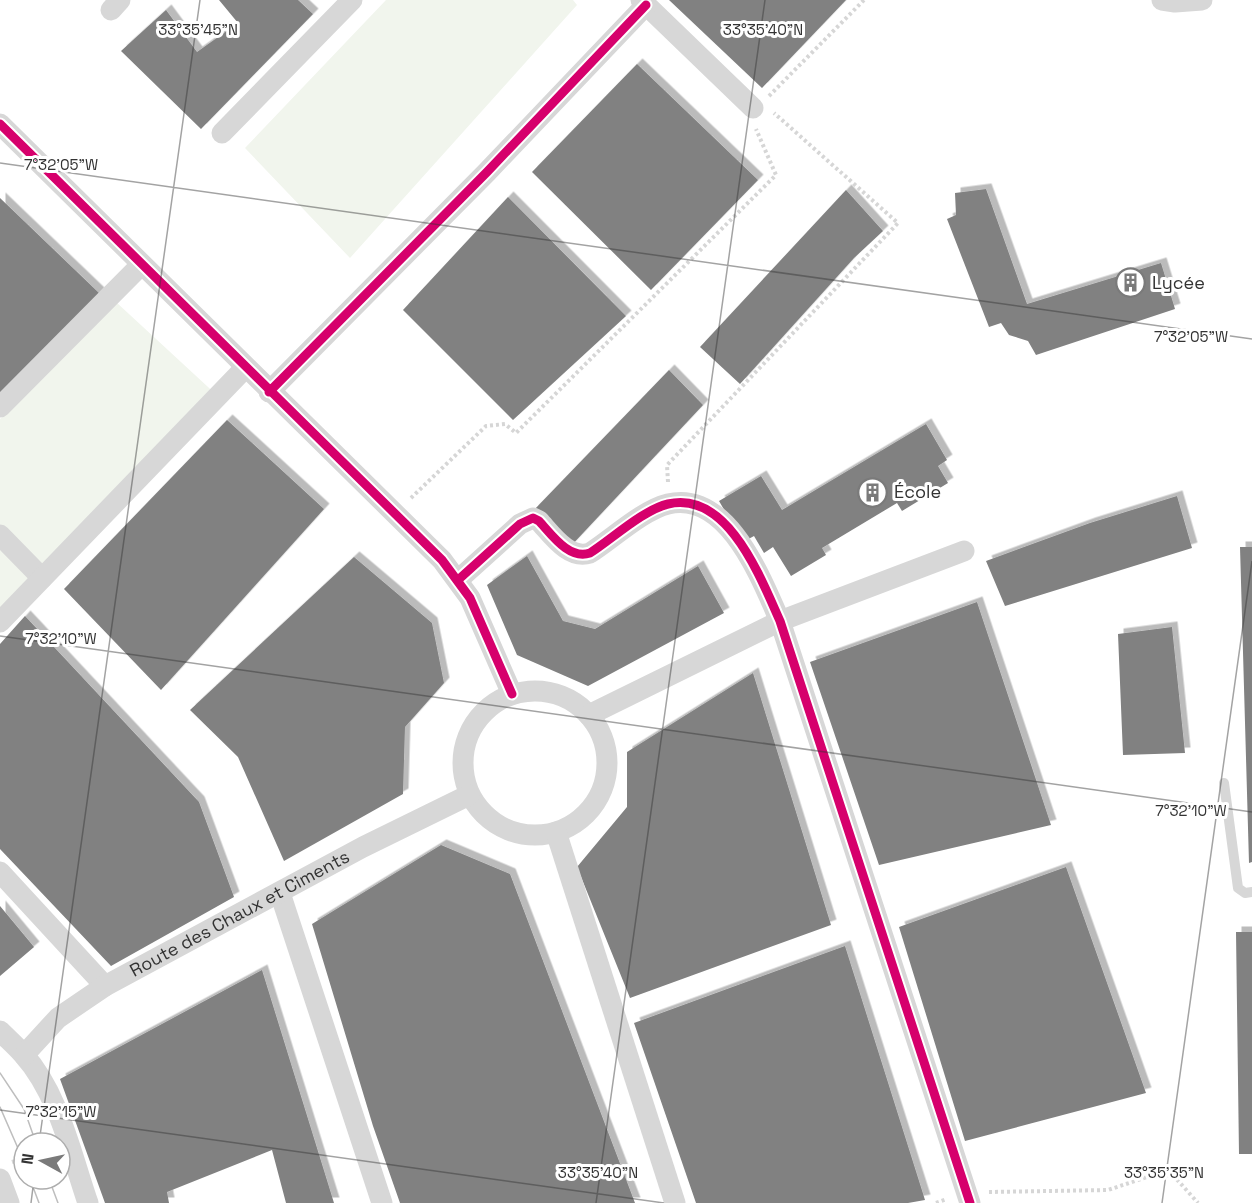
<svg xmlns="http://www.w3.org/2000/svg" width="1252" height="1203" viewBox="0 0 1252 1203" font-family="'Space Grotesk',sans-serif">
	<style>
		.green { fill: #f1f5ed }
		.building { fill: #818181; filter: url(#shadow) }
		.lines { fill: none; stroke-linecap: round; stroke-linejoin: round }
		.path { stroke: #d6d6d6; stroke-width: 4; stroke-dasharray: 3 3; stroke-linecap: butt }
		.service { stroke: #d7d7d7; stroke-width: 10 }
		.minor { stroke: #d7d7d7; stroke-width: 21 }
		.tram { stroke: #bebebe; stroke-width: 1.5 }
		.cycleway-casing { stroke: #fff; stroke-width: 13 }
		.cycleway { stroke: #d6006c; stroke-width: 9 }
		.ticks { fill: none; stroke: #333; stroke-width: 1.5; stroke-opacity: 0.45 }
		.labels { text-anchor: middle; stroke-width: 6; stroke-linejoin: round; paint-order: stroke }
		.poi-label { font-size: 18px; fill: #333; stroke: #fff; text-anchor: start }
		.street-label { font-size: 18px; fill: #333; stroke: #fff }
		.ticks-label { font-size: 15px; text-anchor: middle; fill: #333; stroke: #fff; stroke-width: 6; stroke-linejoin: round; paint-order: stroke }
	</style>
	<defs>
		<filter id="shadow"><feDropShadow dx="5.5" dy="-5.5" stdDeviation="0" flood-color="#0004"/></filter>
	</defs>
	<rect width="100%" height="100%" fill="#fff"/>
	<path class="green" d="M386,0H573L577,5L350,258L245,148Z
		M116,302L221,399L0,629V419Z"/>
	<path class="building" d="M219,0H298L313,14L201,129L121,51L166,10L197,52L238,23Z
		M669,0H846L762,88Z
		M637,64L758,180L651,290L532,172Z
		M986,189L1027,304L1161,263L1175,309L1036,355L1028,341L1009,335L1001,323L989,327L947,219L956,215L955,193Z
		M846,190L883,231L854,258L740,384L700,347Z
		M508,197L626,316L513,420L403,310Z
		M0,198L99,293L0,401Z
		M669,370L703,405L569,548L533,511Z
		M227,420L324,509L161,690L64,589Z
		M926,424L947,460L938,466L948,483L902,511L897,503L822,548L826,555L791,576L773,547L764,553L754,536L743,542L719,501L761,476L782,510Z
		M1177,496L1192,548L1005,606L986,561L1090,523Z
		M1240,547H1252V862L1249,863Z
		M527,556L563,621L595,629L698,566L724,613L588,686L517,655L487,585Z
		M354,557L432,623L444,683L405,727L403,794L284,861L238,757L190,710Z
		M977,602L1051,825L879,865L810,662Z
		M25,616L199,802L234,897L111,966L0,849V644Z
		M1172,627L1185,753L1123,755L1118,634Z
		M753,673L831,925L630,998L577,867L627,807V752Z
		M441,845L510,874L635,1203H400L373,1126L312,924Z
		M1066,867L1146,1093L965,1141L899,927Z
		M0,906L34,947L0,976Z
		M1236,932H1252V1154H1239Z
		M845,946L925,1200L908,1203H696L634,1023Z
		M262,970L334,1203H286L272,1150L167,1192L169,1203H105L60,1079Z"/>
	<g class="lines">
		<path class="path" d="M769,96L864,0
			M668,482L667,465L898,223L774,113
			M411,498L486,426L505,424L516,433L776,175L756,129
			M12,1162L24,1158
			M989,1192L1108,1190L1147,1177L1173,1175L1198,1203
			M936,1203L947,1199"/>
		<path class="service" d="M1224,783L1238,888L1245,893L1252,892"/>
		<g class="minor">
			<path d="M641,0L753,108"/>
			<path d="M1162,0L1175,2L1202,0"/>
			<path d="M111,10L120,0"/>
			<path d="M0,124L442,560L470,598L512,694"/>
			<path d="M222,133L352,0"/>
			<path d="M269,392L487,172L646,5"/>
			<path d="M0,407L141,265"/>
			<path d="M0,535L42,578"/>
			<path d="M458,580L520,524L533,518L539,521C552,535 569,560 590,553C612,539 643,510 668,504C728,490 761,579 780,621L970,1203"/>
			<path d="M0,622L245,368"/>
			<circle cx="535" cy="763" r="72"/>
			<path d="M589,715L780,621L964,551"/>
			<path d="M556,832L675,1203"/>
			<path d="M0,872L105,986"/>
			<path d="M280,893L382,1203"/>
			<path d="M0,1031C8,1039 16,1046 23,1054C59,1094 71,1154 88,1203"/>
			<path id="s1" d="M24,1055L58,1018L105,986L363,847L469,795"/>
			<path d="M0,1179L9,1203"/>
		</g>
		<path class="tram" d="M0,1073L24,1109L36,1143
			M0,1107L24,1162
			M30,1179L39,1203
			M49,1179L58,1203"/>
		<defs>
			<path id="cycleway" d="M0,124L442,560L470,598L512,694
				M269,392L487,172L646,5
				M458,580L520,524L533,518L539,521C552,535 569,560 590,553C612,539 643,510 668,504C728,490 761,579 780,621L970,1203"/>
		</defs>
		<use href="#cycleway" class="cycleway-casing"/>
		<use href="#cycleway" class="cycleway"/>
	</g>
	<path class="ticks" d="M0,163L1252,339M0,636L1252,812M0,1110L664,1203M39,1143L200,0M31,1203L34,1179M596,1203L765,0M1162,1203L1252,561"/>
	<defs>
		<symbol id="building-ring" viewBox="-11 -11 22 22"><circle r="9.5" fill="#fff" stroke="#7a7a7a" stroke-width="1.5"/><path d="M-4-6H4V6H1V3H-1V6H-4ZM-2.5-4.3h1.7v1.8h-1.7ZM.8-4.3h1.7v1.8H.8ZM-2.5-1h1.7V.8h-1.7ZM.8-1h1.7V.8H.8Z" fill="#7a7a7a"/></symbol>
	</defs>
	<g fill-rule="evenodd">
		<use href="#building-ring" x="1114" y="266" width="33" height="33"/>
		<use href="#building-ring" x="856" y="476" width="33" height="33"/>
	</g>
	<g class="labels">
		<g class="poi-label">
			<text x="1152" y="289">Lycée</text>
			<text x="894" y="498">École</text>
		</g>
		<g class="street-label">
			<text dy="6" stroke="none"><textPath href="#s1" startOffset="260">Route des Chaux et Ciments</textPath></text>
		</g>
	</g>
	<g class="ticks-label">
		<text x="198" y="35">33°35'45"N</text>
		<text x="763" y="35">33°35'40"N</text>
		<text x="61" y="170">7°32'05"W</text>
		<text x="1191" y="342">7°32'05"W</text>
		<text x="61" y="644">7°32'10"W</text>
		<text x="1191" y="816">7°32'10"W</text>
		<text x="61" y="1117">7°32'15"W</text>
		<text x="598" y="1178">33°35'40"N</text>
		<text x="1164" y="1178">33°35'35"N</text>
	</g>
	<g transform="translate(42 1161) rotate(278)"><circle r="28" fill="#ffffff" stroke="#adadad" stroke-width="1.5"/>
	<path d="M0-4.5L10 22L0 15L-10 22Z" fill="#7a7a7a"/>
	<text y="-9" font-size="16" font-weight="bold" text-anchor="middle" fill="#333333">N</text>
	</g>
</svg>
